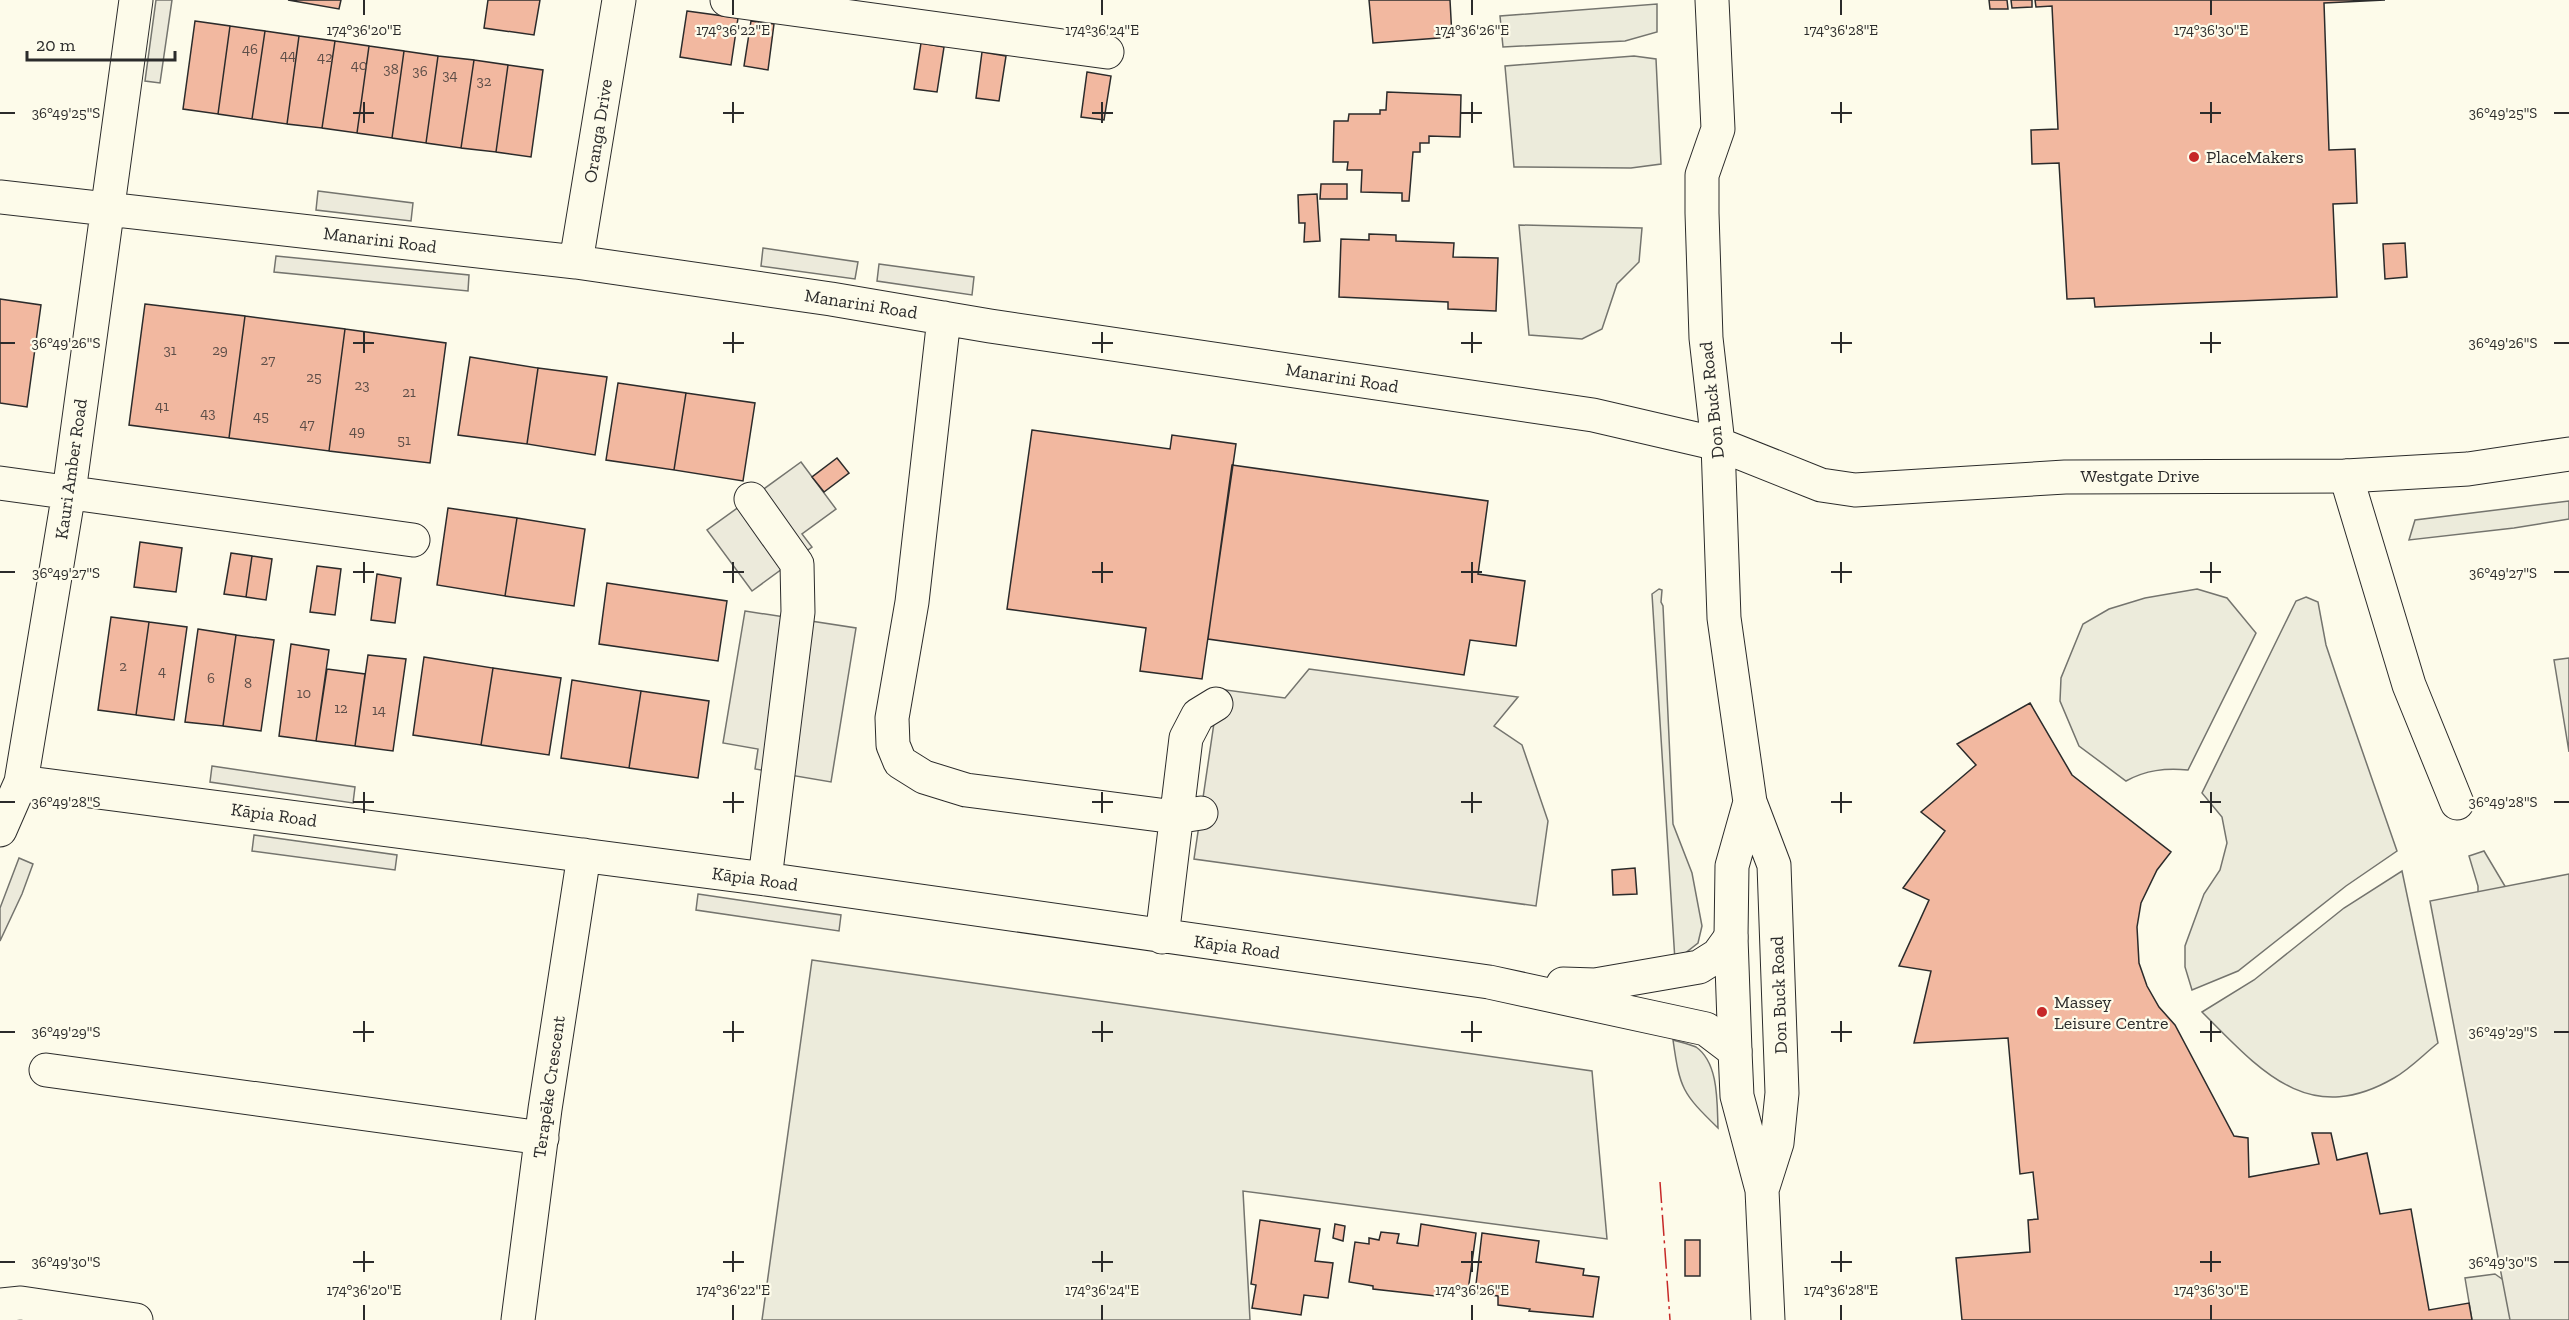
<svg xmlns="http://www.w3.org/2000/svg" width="2569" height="1320" viewBox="0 0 2569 1320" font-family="'Zilla Slab',serif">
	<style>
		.green { fill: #ecebdb; stroke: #74746e; stroke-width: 1.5 }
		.parking { fill: #eceadb; stroke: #74746e; stroke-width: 1.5 }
		.building { fill: #f2b8a0; stroke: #2b2b2b; stroke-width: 1.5 }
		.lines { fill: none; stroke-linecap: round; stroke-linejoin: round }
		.minor-casing { stroke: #2b2b2b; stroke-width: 35 }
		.major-casing { stroke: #2b2b2b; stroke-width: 35 }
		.minor { stroke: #fdfbea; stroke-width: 33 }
		.major { stroke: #fdfbea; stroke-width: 33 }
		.power { stroke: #c62828; stroke-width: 1.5; stroke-dasharray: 21 4.5 3 4.5; stroke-linecap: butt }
		.ticks { fill: none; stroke: #2b2b2b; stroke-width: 2 }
		.poi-dot { fill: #c62828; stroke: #fdfbea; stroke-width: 2 }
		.labels { text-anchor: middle; stroke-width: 4.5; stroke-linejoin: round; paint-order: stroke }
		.number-label { font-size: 15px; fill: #5d4e48 }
		.street-label { font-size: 18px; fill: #2b2b2b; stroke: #fdfbea }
		.poi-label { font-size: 18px; fill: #2b2b2b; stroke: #fdfbea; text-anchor: start }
		.ticks-label { font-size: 15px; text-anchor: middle; fill: #2b2b2b; stroke: #fdfbea; stroke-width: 4.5; stroke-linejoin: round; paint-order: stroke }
	</style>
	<rect width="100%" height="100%" fill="#fdfbea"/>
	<path class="green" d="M1657,4V32L1625,41L1503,47L1500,16Z
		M1634,56L1656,59L1661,164L1631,168L1514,167L1505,66Z
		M1519,225L1642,228L1639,262L1617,284L1602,329L1582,339L1529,335Z
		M2569,501V519L2514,528L2409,540L2415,520Z
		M1659,589L1662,590L1661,602L1663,606L1673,824L1692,873L1702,926L1698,943L1675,961L1652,594Z
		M2197,589L2227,598L2256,633L2188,770C2165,768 2146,770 2126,781L2079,746L2060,701L2061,678L2083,624L2109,609L2145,598Z
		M2306,597L2318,602L2326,645L2339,684L2397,851L2346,886L2238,971L2192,990L2185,967V946L2204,894L2220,870L2227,843L2222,817L2202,793L2296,601Z
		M2569,658V752L2554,660Z
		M2484,851L2518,908L2478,918V886L2469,856Z
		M2402,871L2438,1043C2424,1054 2410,1069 2394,1078C2308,1128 2260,1070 2202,1012L2254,980L2344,908Z
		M812,960L1592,1071L1607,1239L1243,1191L1250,1320H762Z
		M1673,1040C1680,1042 1690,1044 1696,1047C1719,1063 1717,1103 1718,1128C1682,1093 1680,1089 1673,1040Z
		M2495,1274L2509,1284L2514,1320H2472L2465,1278Z"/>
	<path class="parking" d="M156,0H172L160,83L145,81Z
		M318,191L413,203L411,221L316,210Z
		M763,248L858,262L855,279L761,266Z
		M276,256L469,275L468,291L274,272Z
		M879,264L974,277L972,295L877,281Z
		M801,462L836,509L802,534L812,547L752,591L707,530Z
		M745,611L856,628L831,782L755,769L758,749L723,743Z
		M1309,669L1518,697L1494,726L1522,745L1548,821L1536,906L1194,859L1219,689L1285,698Z
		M212,766L355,787L353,803L210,782Z
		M254,835L397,855L395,870L252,851Z
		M19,858L33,864L22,894L0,941V908Z
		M2569,874V1320H2510L2430,901Z
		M698,894L841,915L839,931L696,910Z"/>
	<path class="building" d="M288,0H341L339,9Z
		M488,0H540L534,35L484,28Z
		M1369,0H1450L1452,37L1373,43Z
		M1989,0H2007L2008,9H1990Z
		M2011,0H2032V7L2012,8Z
		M2035,0H2385L2324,3L2329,150L2355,149L2357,203L2333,204L2337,297L2095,307L2094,298L2067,299L2059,163L2032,164L2031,130L2058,129L2052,6L2036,7Z
		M687,11L738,18L731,65L680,57Z
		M195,21L230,26L218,114L183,109Z
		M751,21L774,24L768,70L744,66Z
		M230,26L265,31L252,119L218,114Z
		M265,31L299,36L287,124L252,119Z
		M299,36L335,41L322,128L287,124Z
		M335,41L369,46L357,133L322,128Z
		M921,43L944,47L937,92L914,89Z
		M369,46L404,51L392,138L357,133Z
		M404,51L438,56L426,143L392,138Z
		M982,52L1006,56L999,101L976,98Z
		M438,56L474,60L461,148L426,143Z
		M474,60L508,65L496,152L461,148Z
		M508,65L543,70L531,157L496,152Z
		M1087,72L1111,76L1104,120L1081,117Z
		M1387,92L1461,95L1460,137L1429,136V143H1420V152H1413L1409,201H1402V193L1361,192L1362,170H1347L1348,162H1333L1334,121H1348L1349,114H1380V110H1386Z
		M1321,184H1347V199H1320Z
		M1317,194L1320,241L1304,242L1305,223H1299L1298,195Z
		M1369,234L1396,235V241L1454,243L1453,257L1498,258L1496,311L1448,309V302L1339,297L1341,239L1369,240Z
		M2405,243L2407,277L2385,279L2383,244Z
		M0,299L41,305L27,407L0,403Z
		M145,304L245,316L229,438L129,425Z
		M245,316L345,329L329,451L229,438Z
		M345,329L446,343L430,463L329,451Z
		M470,357L538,368L527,444L458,435Z
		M538,368L607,377L595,455L527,444Z
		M618,383L686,393L674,470L606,460Z
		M686,393L755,403L743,481L674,470Z
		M1032,430L1170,449L1172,435L1236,444L1202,679L1140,671L1146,628L1007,609Z
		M837,458L849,473L824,492L812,477Z
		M1232,465L1488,501L1478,574L1525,581L1516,646L1470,640L1464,675L1208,639Z
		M448,508L517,518L505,596L437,585Z
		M517,518L585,529L574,606L505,596Z
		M140,542L182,548L176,592L134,587Z
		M231,553L252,556L246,597L224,594Z
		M252,556L272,559L266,600L246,597Z
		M317,566L341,569L335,615L310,612Z
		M377,574L401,578L395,623L371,620Z
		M607,583L727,601L718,661L599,644Z
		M111,617L149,622L136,715L98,710Z
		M149,622L187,627L174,720L136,715Z
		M198,629L236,635L223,726L185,722Z
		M236,635L274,640L261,731L223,726Z
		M291,644L329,650L316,741L279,736Z
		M368,655L406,659L393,751L355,746Z
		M424,657L493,668L481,745L413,735Z
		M493,668L561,678L549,755L481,745Z
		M327,669L365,674L355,746L316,741Z
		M572,680L641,691L629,768L561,758Z
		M641,691L709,701L698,778L629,768Z
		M2030,703L2072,775L2171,852L2157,870L2141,903L2137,927L2139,963L2147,986L2159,1007L2175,1025L2234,1136L2248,1138L2249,1177L2319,1164L2312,1133H2331L2337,1160L2367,1153L2380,1214L2411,1209L2429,1310L2469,1303L2472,1320H1962L1956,1258L2030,1252L2028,1220L2038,1219L2033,1172L2020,1174L2008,1038L1914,1043L1931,971L1899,966L1929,900L1903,888L1945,831L1921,812L1976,765L1957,744Z
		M1635,868L1637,894L1613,895L1612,870Z
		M1260,1220L1320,1229L1315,1261L1333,1263L1328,1298L1304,1295L1301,1315L1252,1308L1256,1285L1251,1284Z
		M1335,1224L1345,1226L1343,1241L1333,1238Z
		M1421,1224L1476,1233L1468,1291L1445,1287L1444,1297L1373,1289V1286L1349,1282L1355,1242L1369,1244V1238L1379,1240L1381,1232L1399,1234L1397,1243L1418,1246Z
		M1482,1233L1539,1241L1536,1262L1584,1269L1583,1275L1599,1277L1593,1317L1529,1311L1530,1309L1498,1305V1296L1475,1293Z
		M1685,1240H1700V1276H1685Z"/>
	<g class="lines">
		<defs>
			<path id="minor" d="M727,0L1107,52
				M0,197L576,262L831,299L990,326L1593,415L1718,444
				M576,262L619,0
				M944,318L912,602L892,718L893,745L900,762L924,777L966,790L1175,817L1201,813
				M2346,476L2409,685L2457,803
				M0,483L413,540
				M751,499L797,564L798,612L765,879
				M21,782L765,879L1489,982L1706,1029L1735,1051
				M0,830L21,782L69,492L136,0
				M1162,937L1186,738L1198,715L1216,704
				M1563,984L1595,985L1699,967L1718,955L1731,937
				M46,1070L542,1138
				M0,1305L21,1303L136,1320
				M518,1320L545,1109L584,855"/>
			<path id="major" d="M1712,0L1718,129L1702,175V213L1706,338L1718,444L1724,618L1750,802L1774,865L1782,1093L1777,1143L1762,1190
				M1718,444L1821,485L1855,490L2065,477L2346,476L2468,469L2569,454
				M1750,802L1732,866L1731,937L1735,1051L1737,1096L1762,1190L1768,1320"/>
		</defs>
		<use href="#minor" class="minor-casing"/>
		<use href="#major" class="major-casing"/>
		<use href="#minor" class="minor"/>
		<use href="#major" class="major"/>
		<path class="power" d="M1660,1182L1670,1320"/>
	</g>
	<path class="ticks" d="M364,0V15M733,0V15M1102,0V15M1472,0V15M1841,0V15M2211,0V15M364,102V123M733,102V123M1102,102V123M1472,102V123M1841,102V123M2211,102V123M0,113H15M353,113H374M723,113H744M1092,113H1113M1461,113H1482M1831,113H1852M2200,113H2221M2554,113H2569M364,332V353M733,332V353M1102,332V353M1472,332V353M1841,332V353M2211,332V353M0,343H15M353,343H374M723,343H744M1092,343H1113M1461,343H1482M1831,343H1852M2200,343H2221M2554,343H2569M364,562V583M733,562V583M1102,562V583M1472,562V583M1841,562V583M2211,562V583M0,572H15M353,572H374M723,572H744M1092,572H1113M1461,572H1482M1831,572H1852M2200,572H2221M2554,572H2569M364,792V813M733,792V813M1102,792V813M1472,792V813M1841,792V813M2211,792V813M0,802H15M353,802H374M723,802H744M1092,802H1113M1461,802H1482M1831,802H1852M2200,802H2221M2554,802H2569M364,1021V1042M733,1021V1042M1102,1021V1042M1472,1021V1042M1841,1021V1042M2211,1021V1042M0,1032H15M353,1032H374M723,1032H744M1092,1032H1113M1461,1032H1482M1831,1032H1852M2200,1032H2221M2554,1032H2569M364,1251V1272M733,1251V1272M1102,1251V1272M1472,1251V1272M1841,1251V1272M2211,1251V1272M0,1262H15M353,1262H374M723,1262H744M1092,1262H1113M1461,1262H1482M1831,1262H1852M2200,1262H2221M2554,1262H2569M364,1305V1320M733,1305V1320M1102,1305V1320M1472,1305V1320M1841,1305V1320M2211,1305V1320"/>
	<g class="poi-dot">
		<circle cx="2194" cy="157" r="6"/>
		<circle cx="2042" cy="1012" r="6"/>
	</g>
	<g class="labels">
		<g class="number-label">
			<text x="250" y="54">46</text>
			<text x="288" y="60">44</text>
			<text x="325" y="62">42</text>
			<text x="359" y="70">40</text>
			<text x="391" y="74">38</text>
			<text x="420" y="76">36</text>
			<text x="450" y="80">34</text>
			<text x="484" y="86">32</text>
			<text x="170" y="355">31</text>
			<text x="220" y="355">29</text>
			<text x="268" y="365">27</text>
			<text x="314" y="382">25</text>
			<text x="362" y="390">23</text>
			<text x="409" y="397">21</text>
			<text x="162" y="411">41</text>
			<text x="208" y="418">43</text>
			<text x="261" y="421">45</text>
			<text x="307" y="429">47</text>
			<text x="357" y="436">49</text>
			<text x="404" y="445">51</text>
			<text x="123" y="671">2</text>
			<text x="162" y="676">4</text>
			<text x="211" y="683">6</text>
			<text x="248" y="688">8</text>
			<text x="304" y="698">10</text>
			<text x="341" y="713">12</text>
			<text x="379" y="715">14</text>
		</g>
		<g class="street-label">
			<text transform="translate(598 131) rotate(-81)" y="6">Oranga Drive</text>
			<text transform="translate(380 240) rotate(7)" y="6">Manarini Road</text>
			<text transform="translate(861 304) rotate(9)" y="6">Manarini Road</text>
			<text transform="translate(1342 378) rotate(9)" y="6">Manarini Road</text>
			<text transform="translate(1712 400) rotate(-96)" y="6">Don Buck Road</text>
			<text transform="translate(71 469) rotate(-82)" y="6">Kauri Amber Road</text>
			<text x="2140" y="482">Westgate Drive</text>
			<text transform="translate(274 815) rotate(8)" y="6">Kāpia Road</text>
			<text transform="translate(755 879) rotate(8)" y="6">Kāpia Road</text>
			<text transform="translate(1237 947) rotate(8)" y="6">Kāpia Road</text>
			<text transform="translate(1779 995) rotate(-92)" y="6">Don Buck Road</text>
			<text transform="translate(549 1087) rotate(-82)" y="6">Terapēke Crescent</text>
		</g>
		<g class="poi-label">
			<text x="2206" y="163">PlaceMakers</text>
			<text x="2054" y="1008">Massey<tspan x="2054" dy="21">Leisure Centre</tspan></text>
		</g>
	</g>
	<g class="ticks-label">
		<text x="364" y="35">174°36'20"E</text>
		<text x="733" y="35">174°36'22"E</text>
		<text x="1102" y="35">174°36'24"E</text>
		<text x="1472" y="35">174°36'26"E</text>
		<text x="1841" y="35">174°36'28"E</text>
		<text x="2211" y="35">174°36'30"E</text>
		<text x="66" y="118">36°49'25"S</text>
		<text x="2503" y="118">36°49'25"S</text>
		<text x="66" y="348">36°49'26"S</text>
		<text x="2503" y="348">36°49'26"S</text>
		<text x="66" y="578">36°49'27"S</text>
		<text x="2503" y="578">36°49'27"S</text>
		<text x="66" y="807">36°49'28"S</text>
		<text x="2503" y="807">36°49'28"S</text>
		<text x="66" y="1037">36°49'29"S</text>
		<text x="2503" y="1037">36°49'29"S</text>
		<text x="66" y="1267">36°49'30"S</text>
		<text x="2503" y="1267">36°49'30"S</text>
		<text x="364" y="1295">174°36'20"E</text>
		<text x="733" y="1295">174°36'22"E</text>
		<text x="1102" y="1295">174°36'24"E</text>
		<text x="1472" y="1295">174°36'26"E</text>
		<text x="1841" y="1295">174°36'28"E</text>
		<text x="2211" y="1295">174°36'30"E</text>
	</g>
	<path d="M27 51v9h148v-9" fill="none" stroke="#2b2b2b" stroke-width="3"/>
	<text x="36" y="51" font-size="18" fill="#2b2b2b" stroke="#fdfbea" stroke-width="4.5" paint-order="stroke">20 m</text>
</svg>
